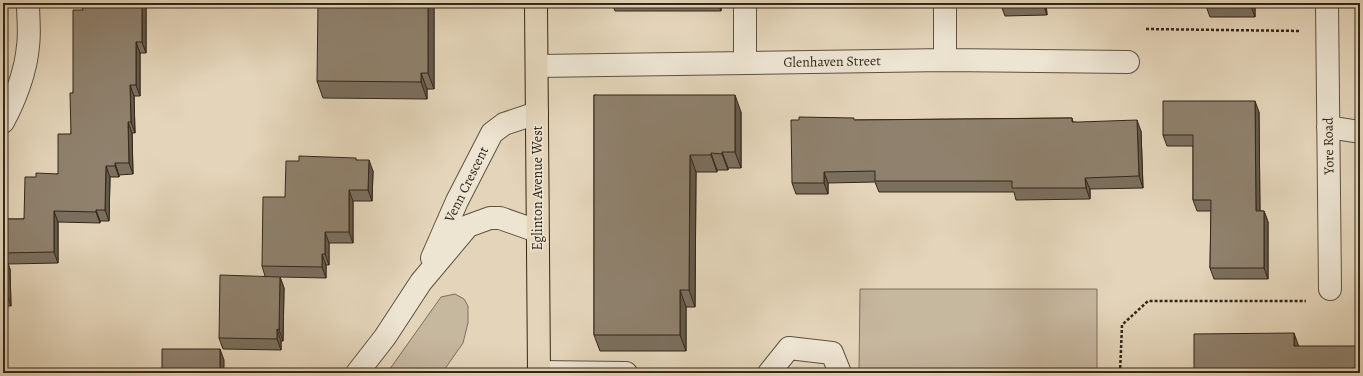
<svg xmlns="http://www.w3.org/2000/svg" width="1363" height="376" viewBox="0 0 1363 376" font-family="Alegreya,serif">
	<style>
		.green { fill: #c6b79f; stroke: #7c6f5c }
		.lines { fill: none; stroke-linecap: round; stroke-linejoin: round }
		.minor-casing { stroke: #5e5241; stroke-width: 24 }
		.major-casing { stroke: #322719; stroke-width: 24 }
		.path { stroke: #322719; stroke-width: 2.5; stroke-dasharray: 3 2; stroke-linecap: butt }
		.minor { stroke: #ede4d2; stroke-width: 22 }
		.major { stroke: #e4d5ba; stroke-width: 22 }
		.wall { fill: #7b6f5e; stroke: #322719 }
		.shaded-wall { fill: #645a4c; stroke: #322719 }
		.building { fill: #8f816d; stroke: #322719 }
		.labels { text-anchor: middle; stroke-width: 3.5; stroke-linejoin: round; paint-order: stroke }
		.street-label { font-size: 14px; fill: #322719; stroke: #ede4d2 }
	</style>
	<rect width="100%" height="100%" fill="#e4d5ba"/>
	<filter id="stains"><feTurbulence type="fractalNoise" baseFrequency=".005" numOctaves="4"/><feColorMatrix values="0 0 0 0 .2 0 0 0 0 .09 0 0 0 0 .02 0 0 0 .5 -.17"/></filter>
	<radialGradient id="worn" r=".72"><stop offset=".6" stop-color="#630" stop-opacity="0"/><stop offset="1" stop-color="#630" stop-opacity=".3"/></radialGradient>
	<path class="green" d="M860,289H1097V373H859Z
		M455,294L464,299L468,306V323L463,343L442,373H387L441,297Z"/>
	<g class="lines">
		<defs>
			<path id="minor" d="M1327,3L1330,289
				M945,60V3
				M745,63V3
				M537,66L945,60L1128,62
				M3,122C15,100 26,71 28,46C30,32 28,17 28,3
				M1328,127L1360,132
				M432,258L457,201L492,133L504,124L537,113
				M539,372L626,373
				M357,373L385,337L421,282L468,226L490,218H500L537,231
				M769,373L789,348L832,353L840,373"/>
			<path id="major" d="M536,3L539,373"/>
		</defs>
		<use href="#minor" class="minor-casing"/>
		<use href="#major" class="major-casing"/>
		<path class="path" d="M1146,29L1301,31
			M1120,373L1122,325L1148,301H1306"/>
		<use href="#minor" class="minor"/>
		<use href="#major" class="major"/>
	</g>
	<path class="wall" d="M83,3H146V53H140V96H134L135,133H132L133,174L119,175V177H110L109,221H100V223L58,222V263L8,264L10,269L11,306H3V219H24L36,177L58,174L71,134L73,93L83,10Z
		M434,3V89H427V99L323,98L317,81Z
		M612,3H721V11H615Z
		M1046,3L1047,15L1005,16L1001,5Z
		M1206,3H1255V17H1210L1206,6Z
		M594,95L741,112V168H728V170H717V172H696L695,307H686V351H600L594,335Z
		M1259,112L1260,211H1264L1268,222V279H1214L1210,268L1211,211H1197L1193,200V146H1167L1163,135Z
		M1072,118L1073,122L1141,131L1143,188L1090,189V199L1016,200L1014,192H879L875,182L828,183V194H796L792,183L855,120Z
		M357,160L373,171L372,201H353V243H329V265H326V278L280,277L284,288L283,341H281V350L223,349L219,338L265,276L262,266L285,197L299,161Z"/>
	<path class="shaded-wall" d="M142,3H146V53L142,42Z
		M428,3H434V89L428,73Z
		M718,3H721V11Z
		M1042,3H1046L1047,15L1043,4Z
		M1251,3H1255V17L1251,6Z
		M136,42L140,53V96L136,85Z
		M421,73L427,89V99L421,82Z
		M130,85L134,96L135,133L131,122Z
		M735,95L741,112V168L735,152Z
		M1255,101L1259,112L1260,222L1256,211Z
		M1137,120L1141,131L1143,188L1139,176Z
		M128,122L132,133L133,174L129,163Z
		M722,152L728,168V170L722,154Z
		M711,153L717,170V172L711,155Z
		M690,155L696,172L695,307L689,290Z
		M369,160L373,171L372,201L368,190Z
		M115,163L119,175V177L115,166Z
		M106,166L110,177L109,221L105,210Z
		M824,172L828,183V194L824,183Z
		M1085,178L1090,189V199L1086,188Z
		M349,190L353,201V243L349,232Z
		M96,210L100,221V223L96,212Z
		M54,211L58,222V263L54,252Z
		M1264,211L1268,222V279L1264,268Z
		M325,232L329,243V265L325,254Z
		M322,254L326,265V278L322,267Z
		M6,258L10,269L11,306L7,295Z
		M280,277L284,288L283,341L279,330Z
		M680,290L686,307V351L680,335Z
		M277,329L281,341V350L277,339Z
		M1294,333L1299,347L1294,346Z
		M220,349L224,360V373H220Z"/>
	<path class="building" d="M83,3H142V42H136V85H130L131,122H128L129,163H115V166H106L105,210H96V212L54,211V252L3,253V219H24L25,177H36V173L58,174V134H71L70,93H73V10H83Z
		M318,3H428V73H421V82L317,81Z
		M1001,3H1042L1043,4L1001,5Z
		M1206,3H1251V6H1206Z
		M594,95H735V152H722V154L711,153V155H690L689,290H680V335H594Z
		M1163,101H1255L1256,211H1264V268H1210L1211,200H1193V135H1163Z
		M799,117L854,118V120L1072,118V122H1079L1137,120L1139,176L1085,178L1086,188H1012V181H875V171L824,172V183H792L791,120H799Z
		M299,156L356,158V160H369L368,190H349V232H325V254H322V267L262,266L263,197H285L286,161H299Z
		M3,258H6L7,295H3Z
		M220,275L280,277L279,330L277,329V339L219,338Z
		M1294,333V346H1360V373H1194V334Z
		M162,349H220V373H162Z"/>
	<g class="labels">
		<g class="street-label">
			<text transform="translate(832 61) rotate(-1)" y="5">Glenhaven Street</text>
			<text transform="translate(1328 146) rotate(-91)" y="5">Yore Road</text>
			<text transform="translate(466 184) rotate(-64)" y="5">Venn Crescent</text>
			<text transform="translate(537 188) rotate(-90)" y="5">Eglinton Avenue West</text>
		</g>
	</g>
	<rect width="1363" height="376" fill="none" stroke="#e4d5ba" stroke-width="16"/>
	<rect x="4" y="4" width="1355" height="368" fill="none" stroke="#322719" stroke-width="2"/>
	<rect x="8" y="8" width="1347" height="360" fill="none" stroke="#322719"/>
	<rect width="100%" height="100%" filter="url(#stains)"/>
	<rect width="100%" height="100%" fill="url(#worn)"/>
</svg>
